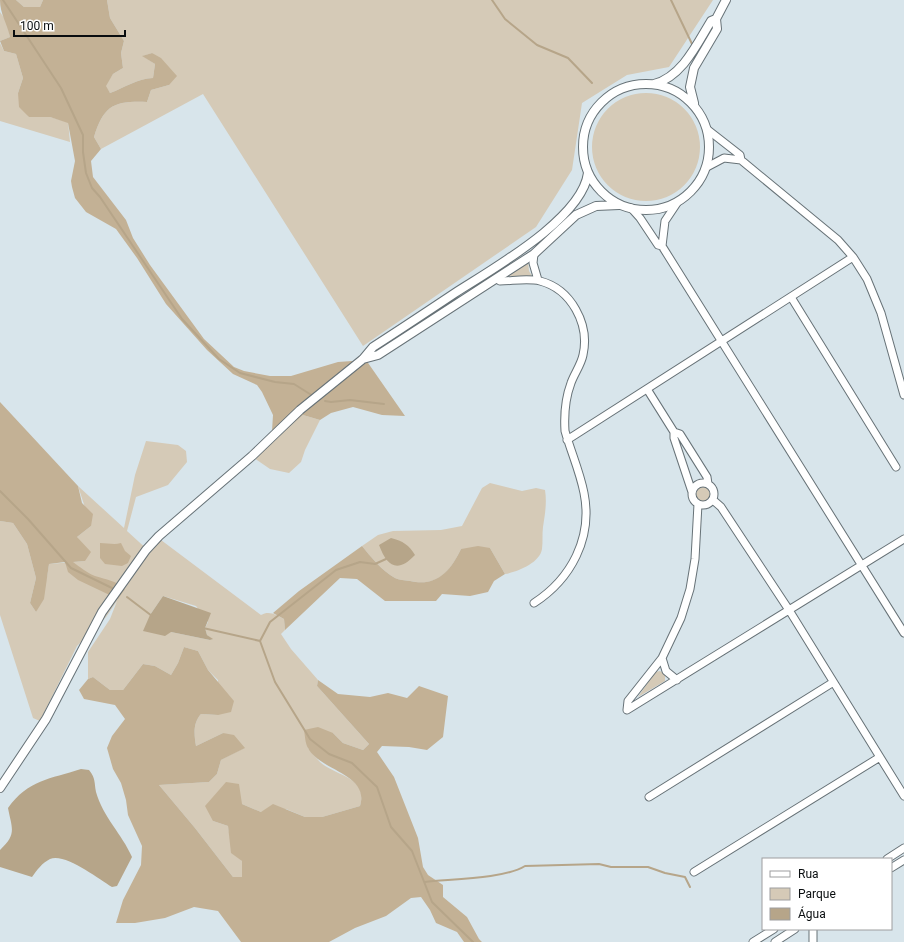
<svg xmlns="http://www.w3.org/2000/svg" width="904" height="942" viewBox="0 0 904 942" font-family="Roboto,sans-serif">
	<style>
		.green { fill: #d5cab7; fill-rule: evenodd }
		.forest { fill: #c3b195 }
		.water { fill: #b6a589 }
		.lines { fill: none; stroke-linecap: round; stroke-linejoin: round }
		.stream { stroke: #b6a589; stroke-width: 2 }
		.minor-casing { stroke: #677277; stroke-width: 9 }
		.tertiary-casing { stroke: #677277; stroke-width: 10 }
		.minor { stroke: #fff; stroke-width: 7 }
		.tertiary { stroke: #fff; stroke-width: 8 }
	</style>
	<rect width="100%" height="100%" fill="#d8e5eb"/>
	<path class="green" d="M16,0H43L40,7H24Z
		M107,0H713L669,67L627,75L582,103L572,170L536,227L363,346L203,94L101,149L94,137C104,105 114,101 147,102L151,90L169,85L152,53L143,56L155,64L153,78C138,78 124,88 110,93L105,86L113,74L123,68L121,53L124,41L110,18Z
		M0,12L7,22L10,37L0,41Z
		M0,43L4,51L16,54L23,78L18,93L29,117H50L68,122L70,142L0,121Z
		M592 147a54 54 0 1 1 108 0a54 54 0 1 1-108 0Z
		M528,262L529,271L532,276H508Z
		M303,415L320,420L305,450L301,462L289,473L270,469L254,458Z
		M146,441L178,445L186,451L187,462L168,485L136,497L127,531L150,552L161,540L261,615C269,610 277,615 284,619L285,630L281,634L291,649L318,680L317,686L369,744L363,750L343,743L333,733L308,748C312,753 316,758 320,762C335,776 369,777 360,806L322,817H305L286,809L261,812L242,804L213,821L228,826L230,838L242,861V877H233L195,828L159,785L209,782L217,774L221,760L244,748L223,733L196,746C194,734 193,723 201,714L218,715V680L208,670L198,651L184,647L178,663L171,675L155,666L143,664L123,690H110L93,677L88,679V652L110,619L117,601L106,617L77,646L40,721L33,718L0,615V521L13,523L27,544L36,578L30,603L36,612L47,577L49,564L85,561L77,537L91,526L78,486L124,528L135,475ZM163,596L196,606L208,622L205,628L207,635L212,639L210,640L171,632L150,615Z
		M490,483L522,491L536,488L545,490C547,503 545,514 543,527C542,534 543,542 542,549C540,563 517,572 505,574L490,548L461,549C450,572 437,587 410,581C405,580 399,580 395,578C382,571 371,557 362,546L378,535L393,531L441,530L462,526L482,488Z
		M696 494a7 7 0 1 1 14 0a7 7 0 1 1-14 0Z
		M660,671L665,674V681L638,697L655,672Z"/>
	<path class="forest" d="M0,0H16L24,7H40L43,0H107L110,18L124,41L121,53L123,68L113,74L106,86L110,93C124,88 138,78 153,78L155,64L142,56L152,53L161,58L177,76L169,85L151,90L147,102C114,101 104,105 94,137L101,149L91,161L93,177L126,220L133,238L150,265L204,339L234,367L244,371L270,376H291L338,362L366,360L405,416L382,415L353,407L331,413L320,420L303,415L254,458L253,450L272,431L273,415L262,392L257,385L233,374L207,350L166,304L137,258L116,229L86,212L75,198L72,187L71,181L75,161L68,123L50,117H29L19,107L18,93L23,78L16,54L4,51L0,41L10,37C7,23 0,14 0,0Z
		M0,402L78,486L82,503L93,514L91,526L77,537L91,552L85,561L73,562C80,567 87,573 95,576C107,580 115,580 125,589L118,599L78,580L68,572L65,562L49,564L44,599L36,612L30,603L36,578L27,544L13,523L0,521Z
		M100,543C108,543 114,545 121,543L125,551L131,556L128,563L122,566L105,564L100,558Z
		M362,546C371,557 382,571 395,578C399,580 405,580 410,581C436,587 450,572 461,549L478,546L490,548L505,574L494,581L488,592L470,596L442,594L436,601H385L357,579L340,578L285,630L284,619L273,613L299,591Z
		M184,647L198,651L208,670L234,701L231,712L218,715L201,714C193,723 194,734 196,746L223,733L234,735L245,748L221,760L217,774L209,782L159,785L195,828L233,877H242V861L231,853L228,826L213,821L205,806L226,782L239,784L242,804L261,812L273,804L305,817H322L360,806C370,774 320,771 308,748C305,743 305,735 304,730L318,727L333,733L343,743L363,750L369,744L317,686L318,680L338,694L370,697L388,693L407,698L419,686L448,696L443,737L427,750L409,747L382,746L377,752L394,777L418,838L423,867L428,875L443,885V897L467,917L479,939L482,942H464L457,932L436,923L430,910L421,897L411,898L386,916L355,928L329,942H241L218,911L194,907L165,918L135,923H116L123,900L141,865L142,846L128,815L126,800L121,783L113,769L107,748L112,736L125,719L115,705L84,699L79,690L88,679L93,677L110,690H123L143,664L155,666L171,675L178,663Z"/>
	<path class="water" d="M391,538C403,541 409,545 415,555C397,574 387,566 379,545Z
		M163,596L211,613L205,628L207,635L213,639L210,640L171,632L165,636L143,631L150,615Z
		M81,769L89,770C96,779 94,782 96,792C103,817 122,834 132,857L117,886L112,887C98,879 66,853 50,859C42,863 37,870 32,877L0,867V850C17,834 12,829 8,808C28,780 50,779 81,769Z"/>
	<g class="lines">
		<path class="stream" d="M3,0L61,88L83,135V152L86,173L92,188L100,197L182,319L219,359L240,373L275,382L294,384L313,396
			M492,0L505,19L537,45L568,58L592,83
			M671,0L693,46
			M325,401L331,402L350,400L384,404
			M0,491L28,519L71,568L114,589
			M127,597L152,616
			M203,628L260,641L275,682L310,739L329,754L352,763L377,787L391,827L412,851L432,902L473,942
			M260,641L270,622L336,570L360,562L375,564L386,559
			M425,882C451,879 504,879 525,866L599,864L611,867H648L665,873L685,877L690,887"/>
		<defs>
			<path id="minor" d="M708,130L740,155L741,160L838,240L853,257L867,279L881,313L904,395
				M707,167L724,158L741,160
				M631,208L640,218L658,245L662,246L904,633
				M662,246L665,221L677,203
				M534,254L533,263L538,280
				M497,279L500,281C512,281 528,278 540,281C571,289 590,324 583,355C581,365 574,374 571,383C565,399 564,415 565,431C571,452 580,472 584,493C593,538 571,579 534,603
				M791,297L896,467
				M647,389L674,432V438L692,492
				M674,432L680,434L707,477L708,484
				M567,440L853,257
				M692 494a11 11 0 1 1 22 0a11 11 0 1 1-22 0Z
				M713,500L721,507L789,610L904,796
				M698,504L695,559L690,589L681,618L662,658L628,701L627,710L904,539
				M662,658L666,671L677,680
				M649,797L832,683
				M887,859L904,848
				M891,868L904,860
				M694,872L880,757
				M753,942L774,929
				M775,942L795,929
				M813,942V929"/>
			<path id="tertiary" d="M583 147a63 63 0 1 1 126 0a63 63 0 1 1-126 0Z
				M654,84C682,77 697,44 711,21L716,19
				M694,103L690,87L694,68L717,29L716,19L726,0
				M363,359L378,355L534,254L576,215L596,206L619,205
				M0,788L46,719L102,612L146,550L159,536L252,456L300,410L363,359L373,347C401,329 428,311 455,293C492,269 582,219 588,173"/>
		</defs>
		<use href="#minor" class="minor-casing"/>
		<use href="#tertiary" class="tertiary-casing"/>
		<use href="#minor" class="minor"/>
		<use href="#tertiary" class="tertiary"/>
	</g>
	<rect x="762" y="858" width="130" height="72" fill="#ffffff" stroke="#9d9e9f"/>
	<rect x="770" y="871" width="20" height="6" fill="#ffffff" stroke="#9d9e9f"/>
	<text x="798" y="878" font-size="12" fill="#090d0f">Rua</text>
	<rect x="770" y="888" width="20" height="12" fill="#d5cab7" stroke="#9d9e9f"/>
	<text x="798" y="898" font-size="12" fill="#090d0f">Parque</text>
	<rect x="770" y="908" width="20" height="12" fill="#b6a589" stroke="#9d9e9f"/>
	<text x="798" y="918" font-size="12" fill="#090d0f">Água</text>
	<path d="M14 30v6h111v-6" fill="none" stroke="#090d0f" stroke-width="2"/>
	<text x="20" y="30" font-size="12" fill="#090d0f" stroke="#ffffff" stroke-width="3" paint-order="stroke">100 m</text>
</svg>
